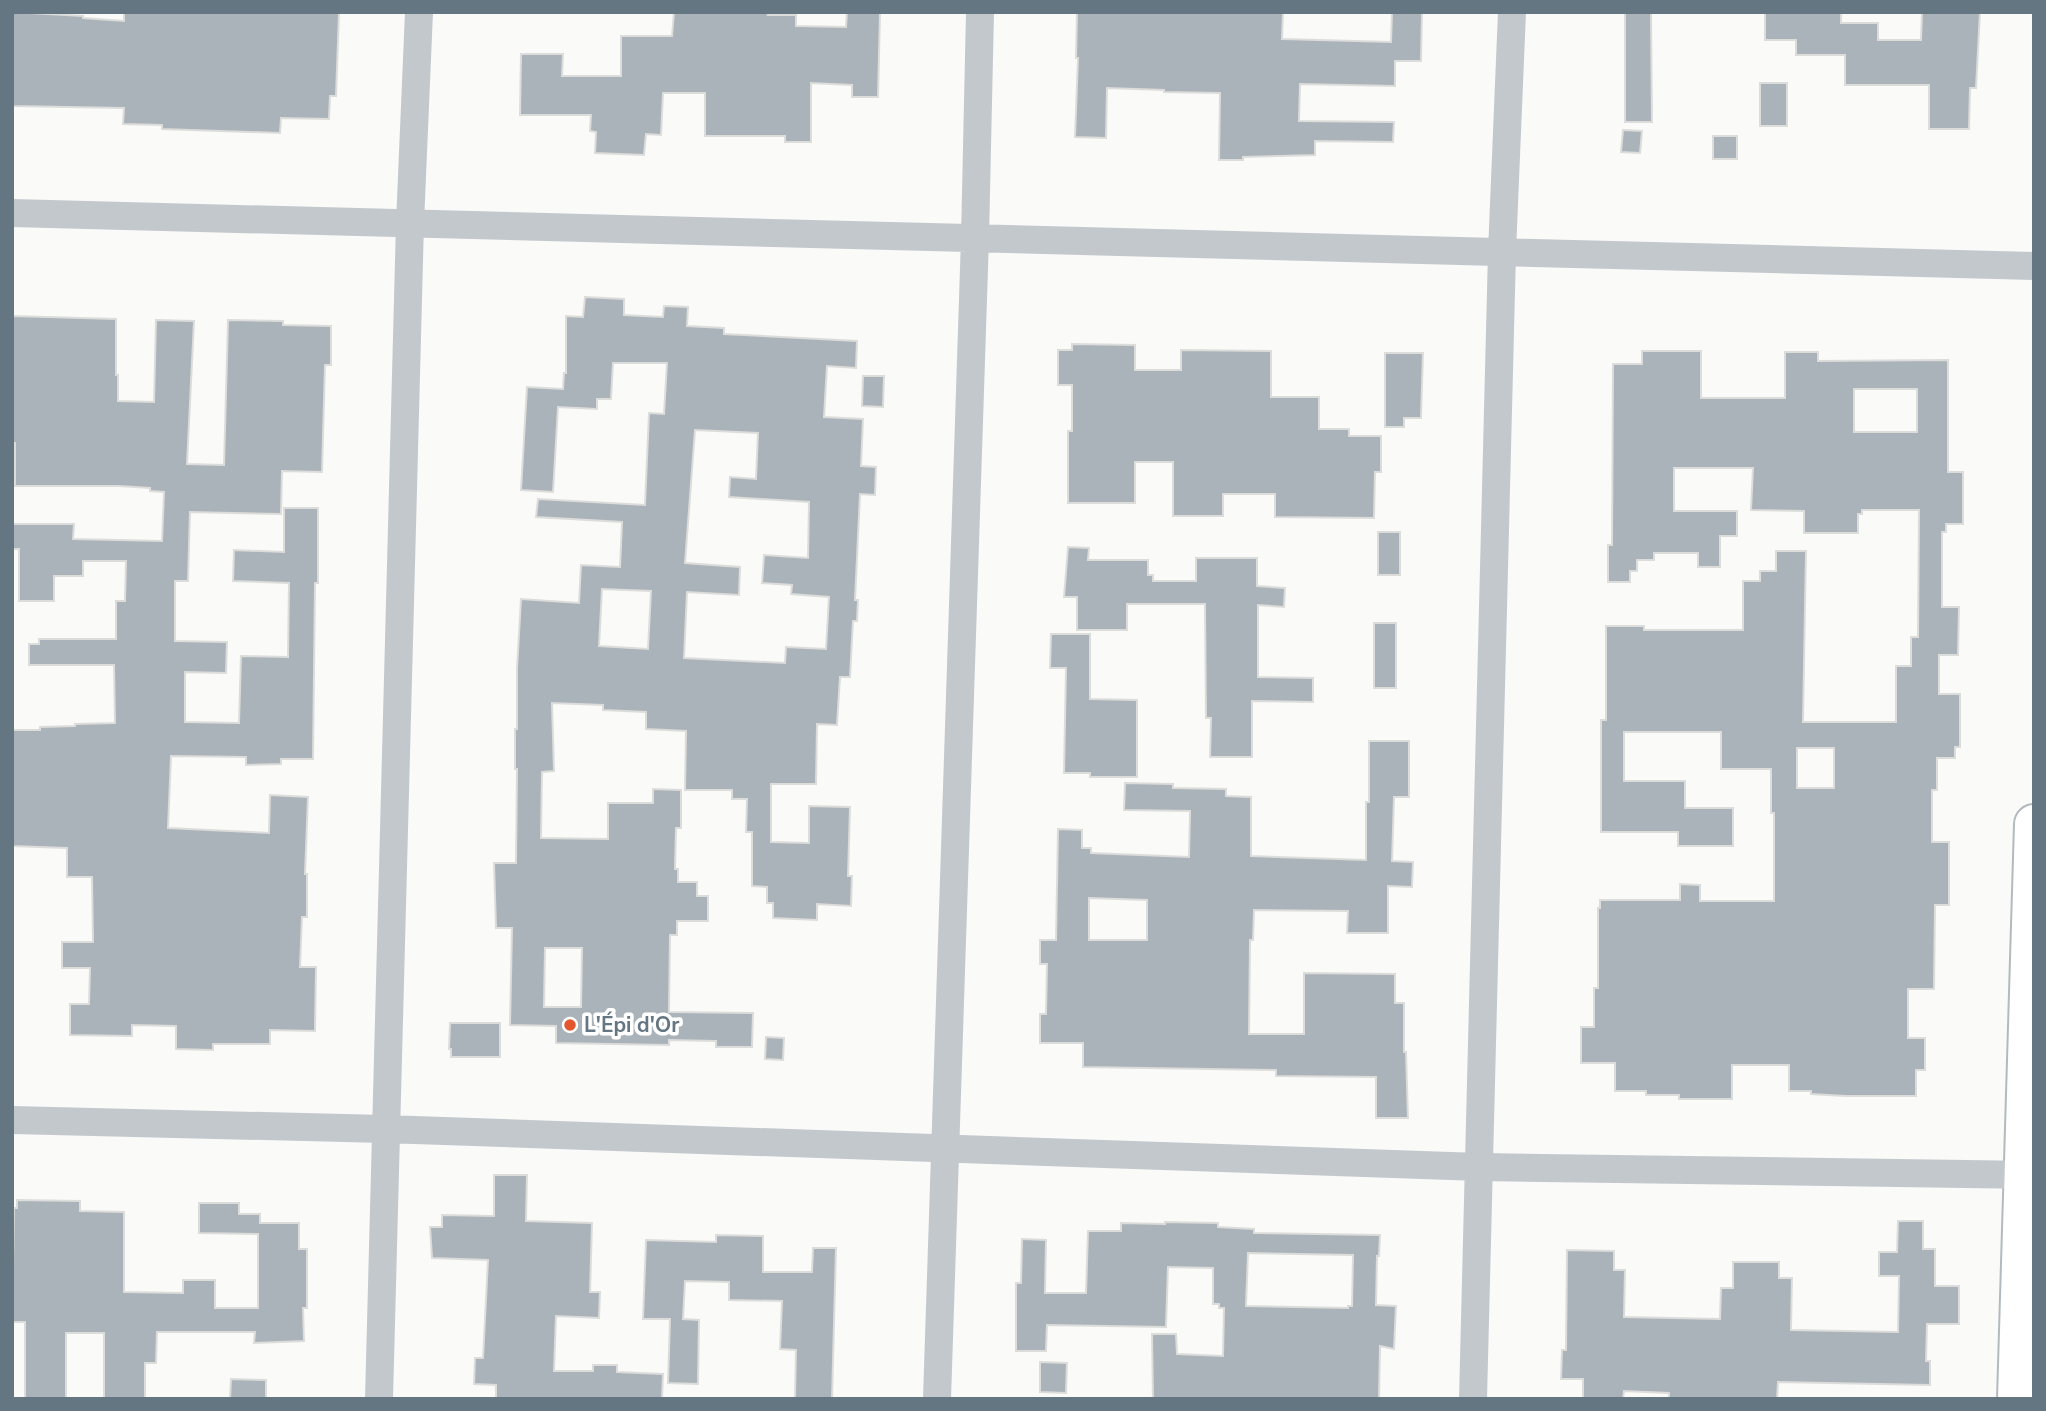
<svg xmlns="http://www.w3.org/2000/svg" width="2046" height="1411" viewBox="0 0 2046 1411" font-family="'Nunito Sans',sans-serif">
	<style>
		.building { fill: #aab3b9; stroke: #dcdcda; stroke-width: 2; fill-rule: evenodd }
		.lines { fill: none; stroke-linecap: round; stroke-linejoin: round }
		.secondary-casing { stroke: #b3babf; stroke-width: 42 }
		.street { stroke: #c3c8cc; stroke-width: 28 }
		.secondary { stroke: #fff; stroke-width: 38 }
		.poi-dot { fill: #e4572e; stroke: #fff; stroke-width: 2.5 }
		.labels { text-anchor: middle; stroke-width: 7; stroke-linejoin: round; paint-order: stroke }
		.poi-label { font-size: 21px; font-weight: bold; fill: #657683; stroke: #fff; text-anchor: start }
	</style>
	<rect width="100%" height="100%" fill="#fafaf8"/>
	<path class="building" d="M12,12L83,16V18L124,21V12L339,13L336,96H330L329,119L281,118L280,133L162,129V125L123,124L124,108L12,106Z
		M674,12H759L769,13L768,15H796V26L846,27L847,12H880L878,97H852V85L811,83V142H785V136H705V93H663L661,135L646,134L644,155L595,153L596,132L590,131L591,115H520L521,54H563L562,76H621V36H672Z
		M1077,12H1283L1282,39L1391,42L1392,12H1422L1421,61H1395V86L1300,84L1299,121L1394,122L1393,142L1315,141V155L1243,157V160H1219L1220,93L1164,92V90L1107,88L1106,138L1075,137L1078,58H1076Z
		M1625,12H1651L1652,122H1625Z
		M1765,12H1841V23H1878V40H1921L1922,12H1980L1976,88H1970L1969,129H1929V85H1845V55H1796V40H1765Z
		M1760,83H1787V126H1760Z
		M1623,130L1642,131L1640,153L1621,152Z
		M1713,136H1737V159H1713Z
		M585,297L624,299V315L663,317L664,306L688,307L687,326L724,328V334L857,341L856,368L827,366L824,417L863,419L861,466L876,467L875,495L860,494L855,600H858L857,621H853L850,677H840L837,725L817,724L816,784H771V842L809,843V806L850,807L848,876H852L851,906L817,904V920L773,918V903H767V887L752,886V832H746L747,799H732V790H685L686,731L646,729V712L603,710V705L552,703L554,771L542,772L541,838L608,839V803H653V789L681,790V828H676L675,869H678V882H697V896H708V921H677V935H670L669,1012L753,1013L752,1047H716V1041L669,1040V1045L556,1043V1026L510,1025L512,928H496L494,863H516L517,769H515V729H517V669L521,599L579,603L581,565L620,567L622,522L536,517L538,499L645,505L649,413L664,414L667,363H613L611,399H597V409L558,407L553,492L521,490L527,387L563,389L564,373H566V316L583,317ZM695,430L758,433L756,479L730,477L729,497L809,502L808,558L764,555L762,583L792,585L791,594L829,597L826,649L786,647L785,663L684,658L687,592L739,595L740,567L685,563ZM602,589L651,591L648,649L599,646ZM545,948H582L581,1007H544Z
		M12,316L116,319V375H118V401L154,402L156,320L194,321L187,464L224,465L228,320L283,321V325L331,326V365H325L322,472L282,471L281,514L190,512L188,581H175V641L227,642L226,673L185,672V722L239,723L241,656L288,657L289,583L233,581L234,550L284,552V508H318V583H315L313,759H281V764L246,765V757L171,756L168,828L269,833L270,795L308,797L305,874H307V917H302L300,967H316L315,1031L270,1030V1044H213V1050L176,1049V1026L132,1025V1036L70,1035V1004H89L90,968H62V942H93L92,877H67V848L12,846V730H40V727L75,726V724L115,723L114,665H29V644H39V639H116V601H125L126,561H83V576H54V601H19V549H12V524H74L73,539L162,541L164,492L150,491V488L119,486H15V443H12Z
		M1072,344L1135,345V370H1181V350L1271,351V397H1319V429H1349V436H1381V472H1375L1374,518L1275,517V494H1223V516H1173V462H1135V503H1068V431H1072V385H1058V350H1072Z
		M1642,351H1701V398H1785V352H1818V361L1948,360V472H1963V524H1946V532H1942V607H1959L1958,655H1939V694H1960V747H1955V758H1937V790H1932V842H1949V905H1935L1934,989H1908V1038H1925V1070H1916V1096H1846L1811,1094V1091H1789V1065H1732V1099H1679V1095H1646V1091H1615V1063H1581V1027H1594V988H1598V908H1600V900H1680V884L1700,885V901H1774V813H1771V769H1721V732H1624V781H1685V808H1733V846H1678V832H1601V720H1606V626H1644V630H1743V581H1760V571H1776V551H1806L1803,722H1896V666H1911V637H1918L1919,510H1862V514H1858V533H1804V511L1751,510L1753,468H1674V511H1737V536H1720V567H1698V553H1654V560H1637V571H1630V582H1608V545H1612L1613,364H1642ZM1854,389H1917V432H1854ZM1797,748H1834V788H1797Z
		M1385,353H1423L1421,418H1404V427H1385Z
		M863,376H884L883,407L862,406Z
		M1378,532H1400V575H1378Z
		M1068,547L1089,548L1088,560H1148V575H1153V581H1196V558H1257V586L1285,588L1284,607L1258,605V677L1313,678V702L1252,701V757H1210L1211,718H1206L1205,604H1127V630H1077V597H1064Z
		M1374,623H1396V688H1374Z
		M1051,634H1090V699L1137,700V777H1090V773H1064L1066,668H1050Z
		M1369,741H1409V797H1394L1392,861L1413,862L1412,887L1388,886V933H1347L1348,911L1254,910L1253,940H1250L1249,1034H1304V973L1395,974V1003H1404V1052H1406L1408,1118H1376V1077L1276,1076V1070L1083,1067V1043H1040V1014H1046L1047,964H1040V940H1056L1058,829L1082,830V848H1091V853L1189,857L1190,811L1124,810L1125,783L1173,784V788L1226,789V796L1251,797V856L1366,860V802H1369ZM1089,898L1147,900V940H1089Z
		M450,1023H500V1057H451V1049H449Z
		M766,1037L784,1038L783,1060L765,1059Z
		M494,1175H527L526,1221L592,1223L590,1292H600L599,1318L556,1316L554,1371H593V1365H617V1372L663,1374L662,1399H496V1385L474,1384L475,1358H483L488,1260L432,1258L430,1227H442V1215L494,1216Z
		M17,1200L80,1201V1211L124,1212V1292L183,1293V1280H215V1308H258V1234L199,1233V1203H239V1214H260V1223H299V1249H307V1308H303L304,1341L254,1343L255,1332H157L156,1363H145V1398H104V1333H66V1399H25V1322H12L14,1208H17Z
		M1898,1221H1923V1249H1935V1286H1959V1324H1927L1926,1361H1930V1385L1778,1382L1777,1399H1669V1393L1624,1391L1623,1399H1583V1379H1561L1562,1350H1566L1567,1250L1614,1251V1270H1625L1624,1317L1720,1319L1721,1288H1733V1262H1779V1278H1792L1791,1330L1898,1332L1899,1276H1879V1252H1897Z
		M1165,1222L1218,1223V1227L1254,1229V1233L1380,1235L1379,1256H1377L1376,1305L1396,1306L1394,1349L1380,1346L1379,1399H1153L1152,1334H1176L1177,1354L1223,1356L1224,1308H1219V1304H1213V1268L1168,1267L1166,1327L1047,1325L1046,1351H1016V1283H1021L1022,1239L1046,1240L1045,1293H1086L1088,1231H1121V1223L1165,1224ZM1248,1253L1353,1255L1352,1306H1348V1308L1246,1306Z
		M716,1235L763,1236V1272H812L813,1248H836L832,1399H795L796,1350L780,1349L782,1301L729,1300V1282L685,1281L683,1319L699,1320L698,1384L668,1383L670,1319H643L646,1240L716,1242Z
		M1040,1362L1067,1363L1066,1393L1040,1392Z
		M231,1379L266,1380V1399H230Z"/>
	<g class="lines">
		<defs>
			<path id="secondary" d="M2017,1399L2034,824"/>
		</defs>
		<use href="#secondary" class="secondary-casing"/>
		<path class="street" d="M12,213L2034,266
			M12,1120L385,1129L1480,1167L2034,1175
			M379,1399L410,223L419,12
			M937,1399L975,238L980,12
			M1473,1399L1502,252L1512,12"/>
		<use href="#secondary" class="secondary"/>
	</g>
	<circle class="poi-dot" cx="570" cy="1025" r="7"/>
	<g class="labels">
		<g class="poi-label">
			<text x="584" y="1032">L'Épi d'Or</text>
		</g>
	</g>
	<rect width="2046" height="1411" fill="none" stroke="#657683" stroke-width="28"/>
</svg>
